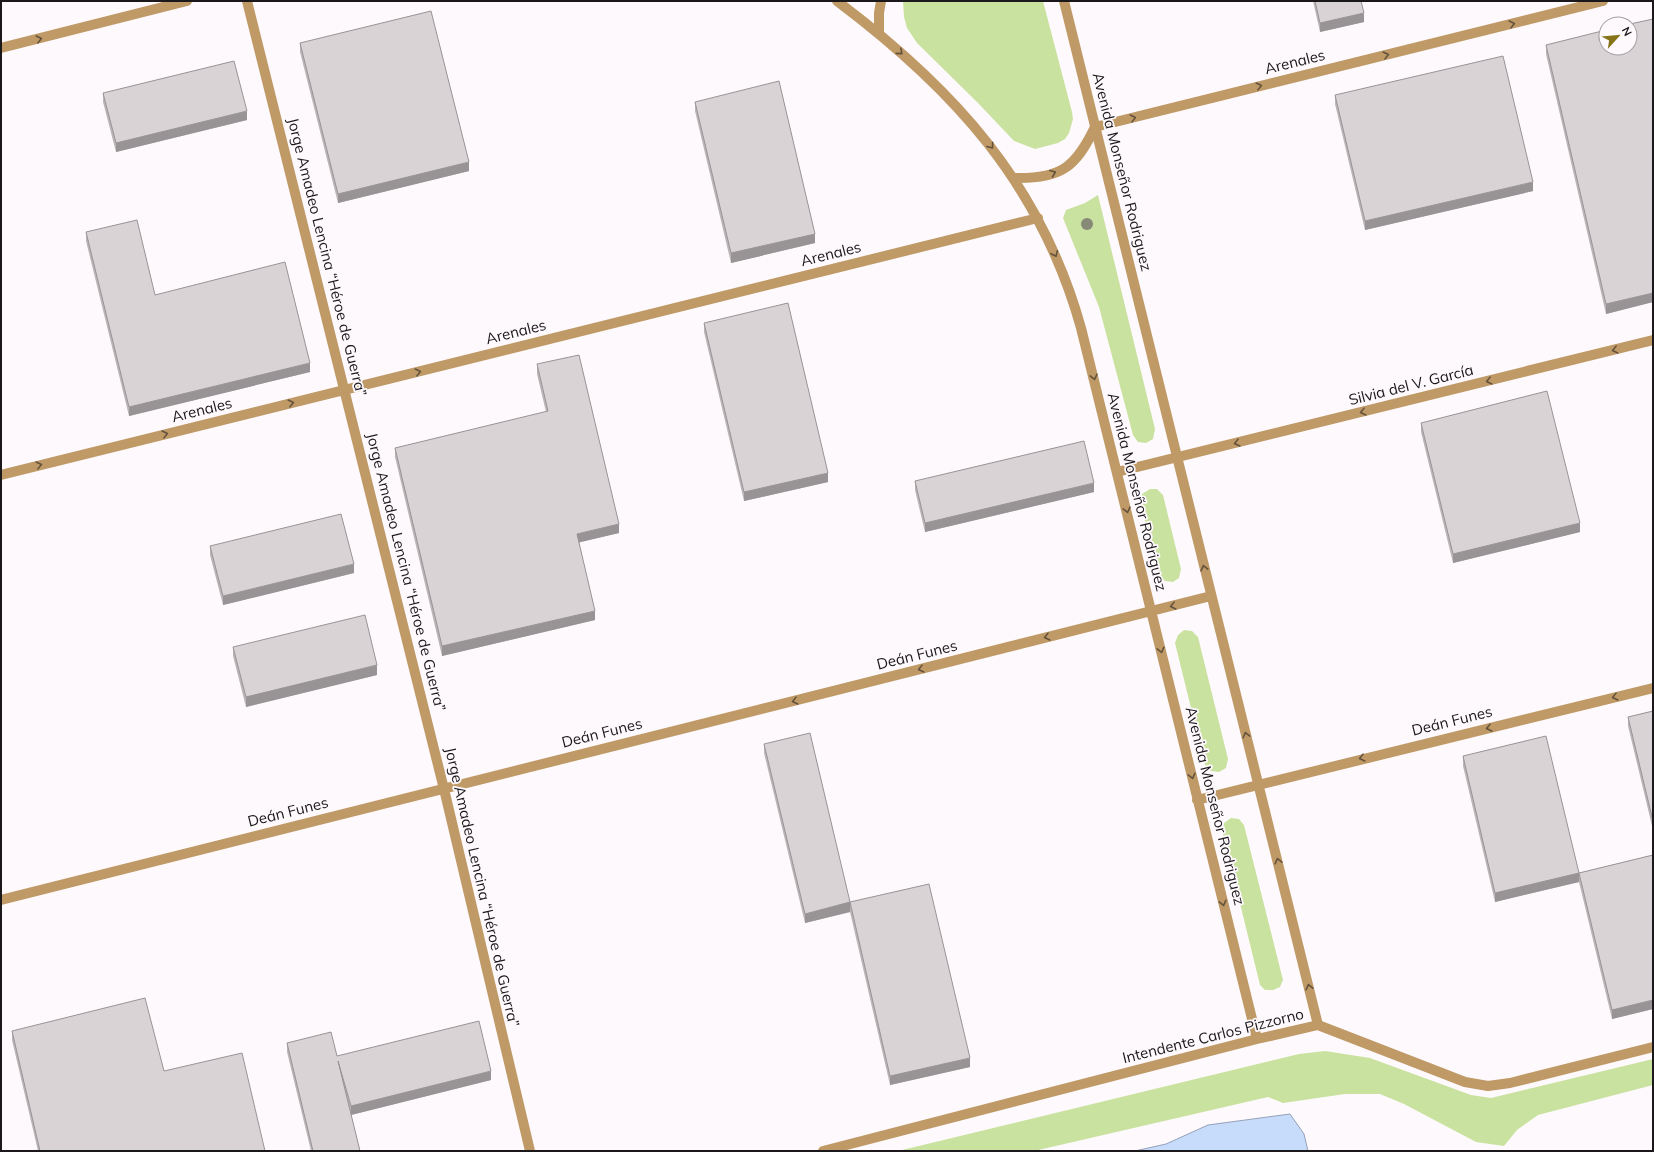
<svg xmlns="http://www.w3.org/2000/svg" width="1654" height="1152" viewBox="0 0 1654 1152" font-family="Mulish,sans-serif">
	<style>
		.green { fill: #cae2a0 }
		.water { fill: #c7dcfb; stroke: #93a1b8 }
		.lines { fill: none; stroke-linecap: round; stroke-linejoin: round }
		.minor { stroke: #bf9a66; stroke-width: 10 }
		.tree { fill: #868a77 }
		.wall { fill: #bbb5b7 }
		.shaded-wall { fill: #989495 }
		.building { fill: #d9d3d5; stroke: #989495 }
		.oneway { stroke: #64523c }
		.labels { text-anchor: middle; stroke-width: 3.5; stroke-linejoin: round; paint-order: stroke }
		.street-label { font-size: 15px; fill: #1a181a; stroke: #fef9fd }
	</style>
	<rect width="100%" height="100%" fill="#fef9fd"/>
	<path class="green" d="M903,1H1043L1072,112L1073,119L1069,133L1065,139L1058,143L1035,149L1014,141L978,103L917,43L907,28L904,17Z
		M1098,195L1155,429L1153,439L1146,443L1138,442L1133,435L1099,307L1063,218L1066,210L1085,203Z
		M1150,489H1157L1163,495L1181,569L1179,578L1173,582L1165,581L1158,575L1140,501L1142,494Z
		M1184,630L1192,631L1198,637L1228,759L1226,768L1219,772L1211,771L1205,765L1175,643L1178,635Z
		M1231,818L1239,819L1244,825L1283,980L1280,987L1273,990H1265L1260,985L1222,830L1224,823Z
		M1325,1051L1370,1058L1471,1095L1491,1098L1653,1059V1085L1538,1115L1517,1130L1504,1146L1476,1142L1404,1104L1380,1094H1345L1283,1103L1268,1097L1034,1151H898L1299,1054Z"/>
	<path class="water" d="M1290,1114L1304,1134L1308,1151H1135L1166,1144L1208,1125Z"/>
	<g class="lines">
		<path class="minor" d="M247,1L444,789L530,1151
			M837,1C954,89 1041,184 1081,328L1257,1039
			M1064,1L1318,1025
			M879,34V13L881,1
			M1,48L187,1
			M1015,178C1061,179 1076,167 1095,127L1603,1
			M1117,472L1653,340
			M1,475L1038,218
			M1197,800L1653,688
			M1,900L1211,596
			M823,1151L1257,1039L1318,1025L1465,1082L1488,1086L1510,1083L1653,1047"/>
	</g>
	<circle class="tree" cx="1087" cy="224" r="6"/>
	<path class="wall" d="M1313,1H1361L1364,22L1320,32Z
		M1653,19V302L1606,314L1546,54V45Z
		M300,43L469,171L338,203L300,52Z
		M103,93L247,120L116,152L103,102Z
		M1335,95L1533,191L1365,230L1335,104Z
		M695,102L815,243L731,263L695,111Z
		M86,232L155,295L310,372L129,416L86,241Z
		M704,323L828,482L744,501L704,332Z
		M537,364L619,533L579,542L595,620L442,656L395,457V448L546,412L537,374Z
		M1421,423L1580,532L1453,563L1421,432Z
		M915,481L1094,492L925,532L915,490Z
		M210,546L354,573L223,605L210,555Z
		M233,647L377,675L246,707L233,656Z
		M1653,711V830L1628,726V717Z
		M764,744L850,902L970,1067L890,1085L850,912L805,923L764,753Z
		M1463,756L1579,882L1495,902L1463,766Z
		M1653,855V1009L1612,1019L1579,882V873Z
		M12,1031L164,1071L265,1151H38L12,1040Z
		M287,1043L337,1056L491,1080L351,1115L360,1151H311L287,1052Z"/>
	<path class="shaded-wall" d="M1364,13V22L1320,32V23Z
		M247,111V120L116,152V143Z
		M469,162V171L338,203V194Z
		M1533,182V191L1365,230V221Z
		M815,234V243L731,263V253Z
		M1653,293V302L1606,314V304Z
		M310,363V372L129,416V407Z
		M828,473V482L744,501V492Z
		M1094,483V492L925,532V523Z
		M1580,523V532L1453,563V554Z
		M619,524V533L577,543V534Z
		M354,564V573L223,605V596Z
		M595,611V620L442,656V646Z
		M377,665V675L246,707V697Z
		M1579,873V882L1495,902V893Z
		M850,902V912L805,923V914Z
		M1653,1000V1009L1612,1019V1010Z
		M970,1058V1067L890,1085V1076Z
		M491,1071V1080L351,1115V1106Z"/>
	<path class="building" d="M1315,1H1361L1364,13L1320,23Z
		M431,11L469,162L338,194L300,43Z
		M1653,19V293L1606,304L1546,45L1606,30V48H1630V24Z
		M1503,56L1533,182L1365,221L1335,95Z
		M234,61L247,111L116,143L103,93Z
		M779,81L815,234L731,253L695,102Z
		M137,220L155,295L285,262L310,363L129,407L86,232Z
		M788,303L828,473L744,492L704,323Z
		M579,355L619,524L577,534L595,611L442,646L395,448L548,411L537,364Z
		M1547,391L1580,523L1453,554L1421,423Z
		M1084,441L1094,483L925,523L915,481Z
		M341,514L354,564L223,596L210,546Z
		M365,615L377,665L246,697L233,647Z
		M1653,711V821L1628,717Z
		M810,733L850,902L805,914L764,744Z
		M1546,736L1579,873L1495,893L1463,756Z
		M1653,855V1000L1612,1010L1579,873Z
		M929,884L970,1058L890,1076L850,902Z
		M145,998L164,1071L242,1053L265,1151H40L12,1031Z
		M479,1021L491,1071L351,1106L338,1061L360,1151H313L287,1043L331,1032L337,1056Z"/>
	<defs><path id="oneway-chevron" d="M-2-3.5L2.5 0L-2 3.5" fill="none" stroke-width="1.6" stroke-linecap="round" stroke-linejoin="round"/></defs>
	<g class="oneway">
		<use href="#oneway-chevron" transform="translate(1512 24) rotate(-14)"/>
		<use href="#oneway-chevron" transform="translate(39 39) rotate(-14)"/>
		<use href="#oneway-chevron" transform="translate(900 52) rotate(41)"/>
		<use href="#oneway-chevron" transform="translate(1386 55) rotate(-14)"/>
		<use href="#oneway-chevron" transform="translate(1259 86) rotate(-14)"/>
		<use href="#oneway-chevron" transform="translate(1133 118) rotate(-14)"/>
		<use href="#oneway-chevron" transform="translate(991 146) rotate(53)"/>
		<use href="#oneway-chevron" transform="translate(1053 173) rotate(-21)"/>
		<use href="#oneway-chevron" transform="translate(1055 254) rotate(65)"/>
		<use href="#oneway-chevron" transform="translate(1615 350) rotate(166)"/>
		<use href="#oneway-chevron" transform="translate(418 372) rotate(-14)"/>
		<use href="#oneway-chevron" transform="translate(1094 377) rotate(76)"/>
		<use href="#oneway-chevron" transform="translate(1489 381) rotate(166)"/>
		<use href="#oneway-chevron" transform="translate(291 403) rotate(-14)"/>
		<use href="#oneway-chevron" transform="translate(1363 412) rotate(166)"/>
		<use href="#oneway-chevron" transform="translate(165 434) rotate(-14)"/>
		<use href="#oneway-chevron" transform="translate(1237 443) rotate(166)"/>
		<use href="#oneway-chevron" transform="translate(39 465) rotate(-14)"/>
		<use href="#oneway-chevron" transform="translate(1127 510) rotate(76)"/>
		<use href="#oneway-chevron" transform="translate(1204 568) rotate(-104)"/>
		<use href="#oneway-chevron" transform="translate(1173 606) rotate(166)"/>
		<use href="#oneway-chevron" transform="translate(1047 637) rotate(166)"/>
		<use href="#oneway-chevron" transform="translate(1161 650) rotate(76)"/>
		<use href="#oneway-chevron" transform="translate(921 669) rotate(166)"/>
		<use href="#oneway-chevron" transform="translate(1615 697) rotate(166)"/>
		<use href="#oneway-chevron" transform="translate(795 701) rotate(166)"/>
		<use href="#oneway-chevron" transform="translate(1489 728) rotate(166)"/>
		<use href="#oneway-chevron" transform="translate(1246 735) rotate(-104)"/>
		<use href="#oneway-chevron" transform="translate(1362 758) rotate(166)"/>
		<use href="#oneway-chevron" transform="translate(1192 776) rotate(76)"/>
		<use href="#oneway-chevron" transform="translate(1278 861) rotate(-104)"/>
		<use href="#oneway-chevron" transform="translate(1223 903) rotate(76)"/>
		<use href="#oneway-chevron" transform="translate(1309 987) rotate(-104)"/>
	</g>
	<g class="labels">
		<g class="street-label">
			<text transform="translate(1295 62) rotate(-14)" y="5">Arenales</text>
			<text transform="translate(1122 172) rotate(76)" y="5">Avenida Monseñor Rodriguez</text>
			<text transform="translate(831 254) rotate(-14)" y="5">Arenales</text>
			<text transform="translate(327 257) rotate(76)" y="5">Jorge Amadeo Lencina “Héroe de Guerra”</text>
			<text transform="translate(516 332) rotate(-14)" y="5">Arenales</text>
			<text transform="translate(1411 385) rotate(-14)" y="5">Silvia del V. García</text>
			<text transform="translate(202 410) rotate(-14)" y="5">Arenales</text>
			<text transform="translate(1137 492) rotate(76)" y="5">Avenida Monseñor Rodriguez</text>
			<text transform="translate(406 572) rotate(76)" y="5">Jorge Amadeo Lencina “Héroe de Guerra”</text>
			<text transform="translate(917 655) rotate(-14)" y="5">Deán Funes</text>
			<text transform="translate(1452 721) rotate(-14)" y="5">Deán Funes</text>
			<text transform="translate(602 733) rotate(-14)" y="5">Deán Funes</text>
			<text transform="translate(1215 806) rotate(76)" y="5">Avenida Monseñor Rodriguez</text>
			<text transform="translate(288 812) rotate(-14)" y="5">Deán Funes</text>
			<text transform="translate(482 887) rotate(77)" y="5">Jorge Amadeo Lencina “Héroe de Guerra”</text>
			<text transform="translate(1213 1036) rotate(-14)" y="5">Intendente Carlos Pizzorno</text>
		</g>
	</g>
	<rect width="1654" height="1152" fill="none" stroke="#1a181a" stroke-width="4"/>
	<g transform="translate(1618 36) rotate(63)"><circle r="19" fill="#fef9fd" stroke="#a39fa2"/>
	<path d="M0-3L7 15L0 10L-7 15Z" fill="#867417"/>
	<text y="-6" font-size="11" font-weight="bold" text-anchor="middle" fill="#1a181a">N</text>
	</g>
</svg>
